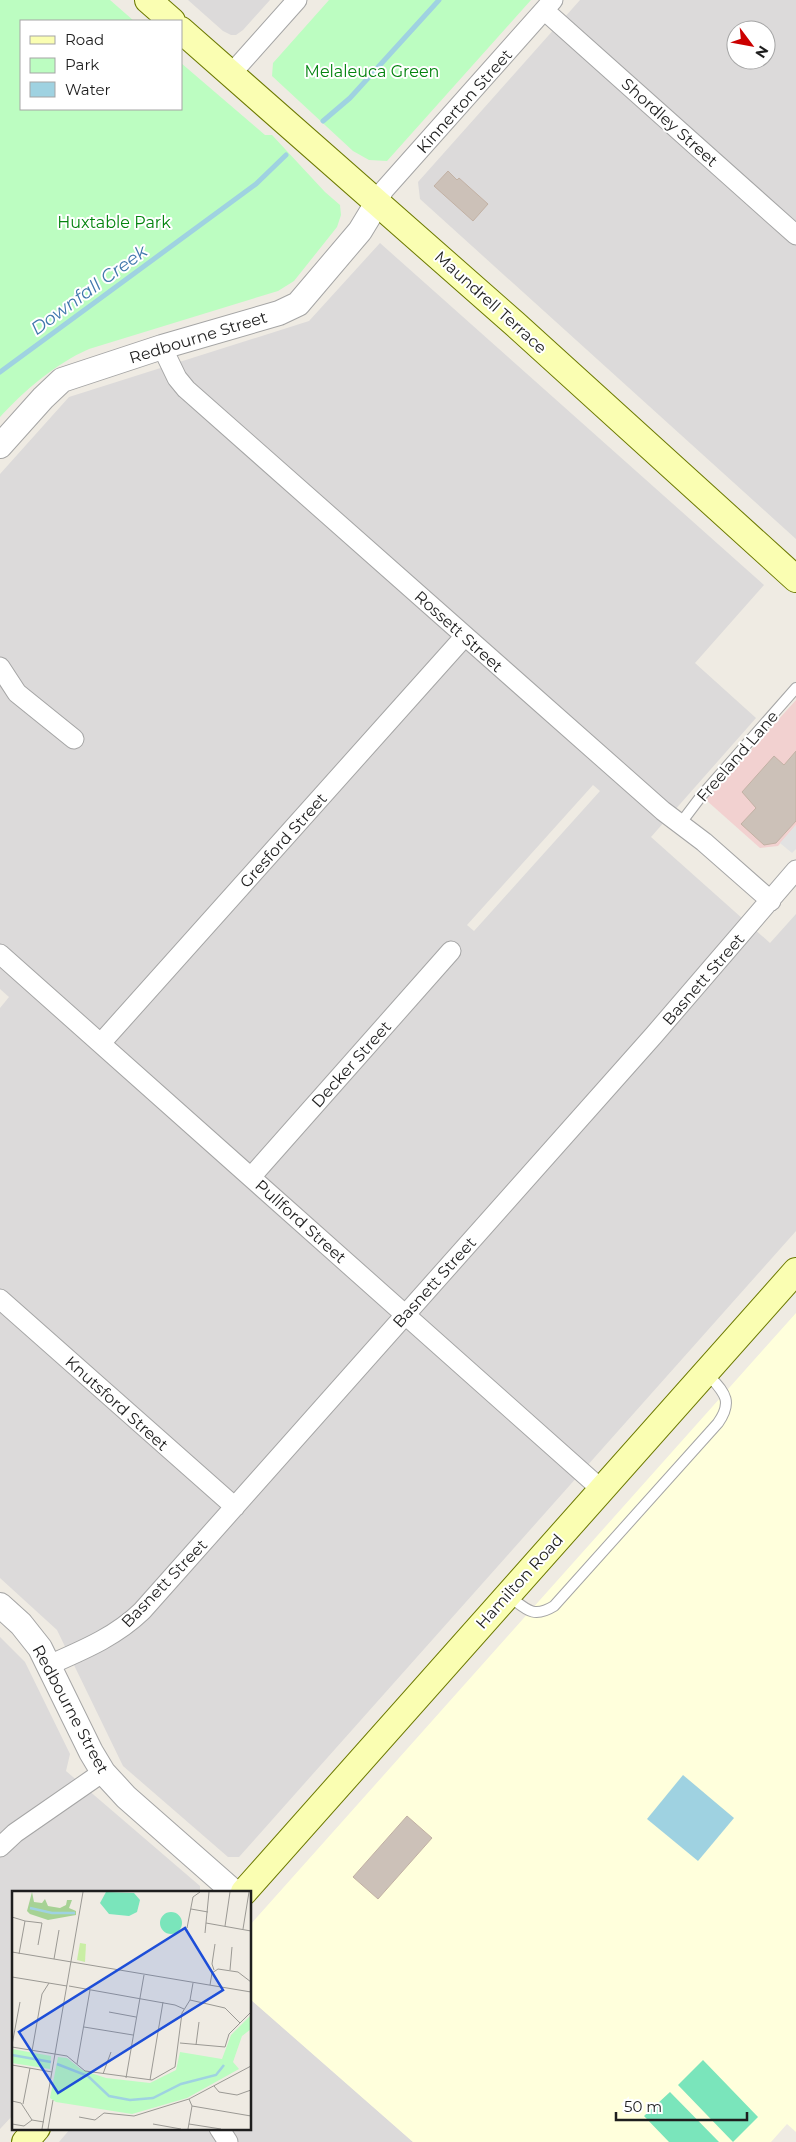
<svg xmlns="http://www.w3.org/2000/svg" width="796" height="2142" viewBox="0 0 796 2142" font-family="Montserrat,sans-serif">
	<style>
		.residential { fill: #dcdada; fill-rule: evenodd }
		.commercial { fill: #f2d1d0 }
		.education { fill: #ffffdc }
		.park { fill: #bcfdc1 }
		.pitch { fill: #7ae5bb }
		.parking { fill: #e2e2e2 }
		.water { fill: #9fd2e1 }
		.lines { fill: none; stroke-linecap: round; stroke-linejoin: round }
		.stream { stroke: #9fd2e1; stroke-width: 5 }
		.building { fill: #ccc1b8; stroke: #c2b1a4 }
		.service-casing { stroke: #a5a5a5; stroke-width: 12 }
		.minor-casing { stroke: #a5a5a5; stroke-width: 21 }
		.tertiary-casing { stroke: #a5a5a5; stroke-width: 26 }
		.secondary-casing { stroke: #6c7900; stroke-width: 28 }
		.service { stroke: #fff; stroke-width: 10 }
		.minor { stroke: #fff; stroke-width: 19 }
		.tertiary { stroke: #fff; stroke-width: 24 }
		.secondary { stroke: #fafeb2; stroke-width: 26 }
		.labels { text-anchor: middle; stroke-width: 4; stroke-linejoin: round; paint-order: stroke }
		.park-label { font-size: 16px; fill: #03840e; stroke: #fff }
		.street-label { font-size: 16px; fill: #1e1e1e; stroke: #fff }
		.water-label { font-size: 18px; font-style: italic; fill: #4077ac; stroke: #fff }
		.inset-river { fill: none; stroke: #9fd2e1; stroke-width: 2.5 }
		.inset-road { fill: none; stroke: #9b9994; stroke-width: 1 }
		.view { fill: #1d4ed8; fill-opacity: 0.15; stroke: #1d4ed8; stroke-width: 2.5 }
		.inset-edge { fill: none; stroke: #1e1e1e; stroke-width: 2.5 }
	</style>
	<rect width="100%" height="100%" fill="#efebe3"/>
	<path class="residential" d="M188,0H270L243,30L236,35H231L223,31Z
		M580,0H796V539L420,199L418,182ZM736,30H766V60H736Z
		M380,243L764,585L695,663L756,718L651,837L770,943L796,914V1231L239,1857H228L123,1766L57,1630L0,1578V1008L9,997L0,989V474L69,397L309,321ZM593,785L600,791L474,931L467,925Z
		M0,1637L25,1662L70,1754L66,1771L200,1886V1892H14V2114L0,2129Z
		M250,1999L413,2142H59L71,2128H250Z"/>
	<path class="commercial" d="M796,700V825L778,846L760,848L706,800Z"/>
	<path class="education" d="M796,1313V2132L787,2124L771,2142H413L250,1999V1925Z"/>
	<path class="park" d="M0,0H110L134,21H21V109H181V63L265,135H272L325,192L340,205L341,215L337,227L294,281L278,291L89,349C55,364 25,390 0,417Z
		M329,0H531L387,161L369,160L353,151L272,76L273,63Z"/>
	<path class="pitch" d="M703,2060L758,2117L733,2142L678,2085Z
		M670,2092L719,2142H669L644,2116Z"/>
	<path class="parking" d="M796,825V849L792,853L780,843Z"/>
	<path class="water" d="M683,1775L734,1818L698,1861L647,1819Z"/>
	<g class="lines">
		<path class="stream" d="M323,121L350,98L439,0
			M0,372L256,184L286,155"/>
	</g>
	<path class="building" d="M448,171L457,180L459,178L488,204L473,221L434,186Z
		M796,751V821L776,843L764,845L741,824L756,808L742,792L774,756L784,765Z
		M407,1816L432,1838L378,1899L353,1877Z"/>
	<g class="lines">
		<defs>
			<path id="service" d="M680,824L702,795L796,688
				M509,1596C526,1609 533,1619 554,1606L718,1423C735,1399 722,1391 706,1372"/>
			<path id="minor" d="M544,10L796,235
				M231,74L297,0
				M377,203L384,190L553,0
				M162,347L177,378L186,389L663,811L704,842L771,901
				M0,667L17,693L74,739
				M0,954L601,1489
				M101,1043L465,636
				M251,1177L451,951
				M0,1299L235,1507
				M49,1665C83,1650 115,1637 142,1611L654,1035L796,870
				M0,1847L15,1833L103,1772
				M219,2128L228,2142"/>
			<path id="tertiary" d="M0,446L43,398L62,380L162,347L279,313L298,304L360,231L377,203
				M0,1605L21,1624L40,1648L91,1752L103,1772L126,1797L234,1892"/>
			<path id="secondary" d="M148,0L172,21
				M181,30L515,324L796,579
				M244,1892L796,1271
				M25,2142L37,2128"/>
		</defs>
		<use href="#service" class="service-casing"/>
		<use href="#minor" class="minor-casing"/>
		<use href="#tertiary" class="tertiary-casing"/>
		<use href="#secondary" class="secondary-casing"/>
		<use href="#service" class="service"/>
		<use href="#minor" class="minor"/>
		<use href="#tertiary" class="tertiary"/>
		<use href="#secondary" class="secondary"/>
	</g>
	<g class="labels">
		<g class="park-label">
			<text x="372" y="77">Melaleuca Green</text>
			<text x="114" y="228">Huxtable Park</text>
		</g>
		<g class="street-label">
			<text transform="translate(464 101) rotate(-48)" y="6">Kinnerton Street</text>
			<text transform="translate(670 122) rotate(42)" y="6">Shordley Street</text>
			<text transform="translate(491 302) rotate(42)" y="6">Maundrell Terrace</text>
			<text transform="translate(198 337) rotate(-17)" y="6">Redbourne Street</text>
			<text transform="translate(459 631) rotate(42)" y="6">Rossett Street</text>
			<text transform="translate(737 756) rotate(-49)" y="6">Freeland Lane</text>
			<text transform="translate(283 840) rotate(-48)" y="6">Gresford Street</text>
			<text transform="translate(703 979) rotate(-49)" y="6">Basnett Street</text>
			<text transform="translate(351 1064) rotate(-48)" y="6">Decker Street</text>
			<text transform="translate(301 1221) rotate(42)" y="6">Pullford Street</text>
			<text transform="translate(434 1282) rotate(-48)" y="6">Basnett Street</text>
			<text transform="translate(117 1403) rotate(42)" y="6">Knutsford Street</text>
			<text transform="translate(519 1581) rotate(-48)" y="6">Hamilton Road</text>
			<text transform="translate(164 1583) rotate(-46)" y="6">Basnett Street</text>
			<text transform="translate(71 1709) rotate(62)" y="6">Redbourne Street</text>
		</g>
		<g class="water-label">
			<text transform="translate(89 290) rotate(-36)" y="6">Downfall Creek</text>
		</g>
	</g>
	<g transform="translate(12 1891)">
		<rect width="239" height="239" fill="#efebe3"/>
		<path d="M68,52L74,53L73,71L65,69Z" fill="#c9eea4"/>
		<path d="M20,1L22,11L30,12L33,8L36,15L48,17L54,14L55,9H60L57,17L64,20V24L36,29L18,23L15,20Z" fill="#a6d294"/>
		<path d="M239,124V138L230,145L221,171L227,178L175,207L120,223L44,211L38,207L46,166L55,167L70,179L94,187L138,192L164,179L168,161L210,168L219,144ZM0,158L39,165L38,178L0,172Z" fill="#bcfdc1"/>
		<path d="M94,1L122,2L128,9L125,21L117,25L97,23L88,12ZM148 32a11 11 0 1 1 22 0a11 11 0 1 1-22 0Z" fill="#7ae5bb"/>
		<path class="inset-river" d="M18,17L40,22H63M0,164L39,171M45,173L76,185L97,205L118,209L141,207L169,193L204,184L212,174"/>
		<path class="inset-road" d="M179,18L196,21M0,26L13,30L7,63M13,30L30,32L26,54M194,32L239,40M213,35L218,1M175,37L181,6L188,1M231,38L237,1M193,42L197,1M0,61L239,101M42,68L47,39M202,79L200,73L203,53M218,79L220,56M0,86L55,95M198,94L200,82L206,78L226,81L239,91M57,95L163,114L172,118M178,109L213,117L228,132M97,121L124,126M72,136L121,144M168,152L213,156L217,143L239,121M0,154L8,111M184,154L187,131M0,156L55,165L73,180L140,189L163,176L170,122L178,109L181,92M20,160L30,103L37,92M65,173L78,99M0,174L40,181M91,183L99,161M114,187L132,84M138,189L151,111M202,195L207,201L225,204L239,199M0,210L9,212L20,229L32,231M11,213L18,177M180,215L239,225M92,222L122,225L177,208L239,175M67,226L83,229L92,222M0,233L12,235L20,229M141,233L169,238M177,233L209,238M30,238L71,1M36,238L41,209M176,238L180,215L177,208"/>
		<path class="view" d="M173,37L211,99L46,202L7,141Z"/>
		<rect width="239" height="239" class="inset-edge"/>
	</g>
	<rect x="20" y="20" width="162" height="90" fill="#ffffff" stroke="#a5a5a5"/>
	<rect x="30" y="36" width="25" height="8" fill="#fafeb2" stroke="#a5a5a5"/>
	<text x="65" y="45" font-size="15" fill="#1e1e1e">Road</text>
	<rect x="30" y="58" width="25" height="15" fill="#bcfdc1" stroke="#a5a5a5"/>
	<text x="65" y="70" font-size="15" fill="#1e1e1e">Park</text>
	<rect x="30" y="82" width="25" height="15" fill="#9fd2e1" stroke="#a5a5a5"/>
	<text x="65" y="95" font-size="15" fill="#1e1e1e">Water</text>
	<g transform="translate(751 45) rotate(122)"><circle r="24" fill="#ffffff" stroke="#a5a5a5"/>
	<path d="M0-4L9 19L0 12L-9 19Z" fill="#cb0000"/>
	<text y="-8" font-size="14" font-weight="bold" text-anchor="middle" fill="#1e1e1e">N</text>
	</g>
	<path d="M616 2112v8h131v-8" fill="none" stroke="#1e1e1e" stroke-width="2.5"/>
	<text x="624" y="2112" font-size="15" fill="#1e1e1e" stroke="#ffffff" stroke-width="4" paint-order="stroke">50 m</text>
</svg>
